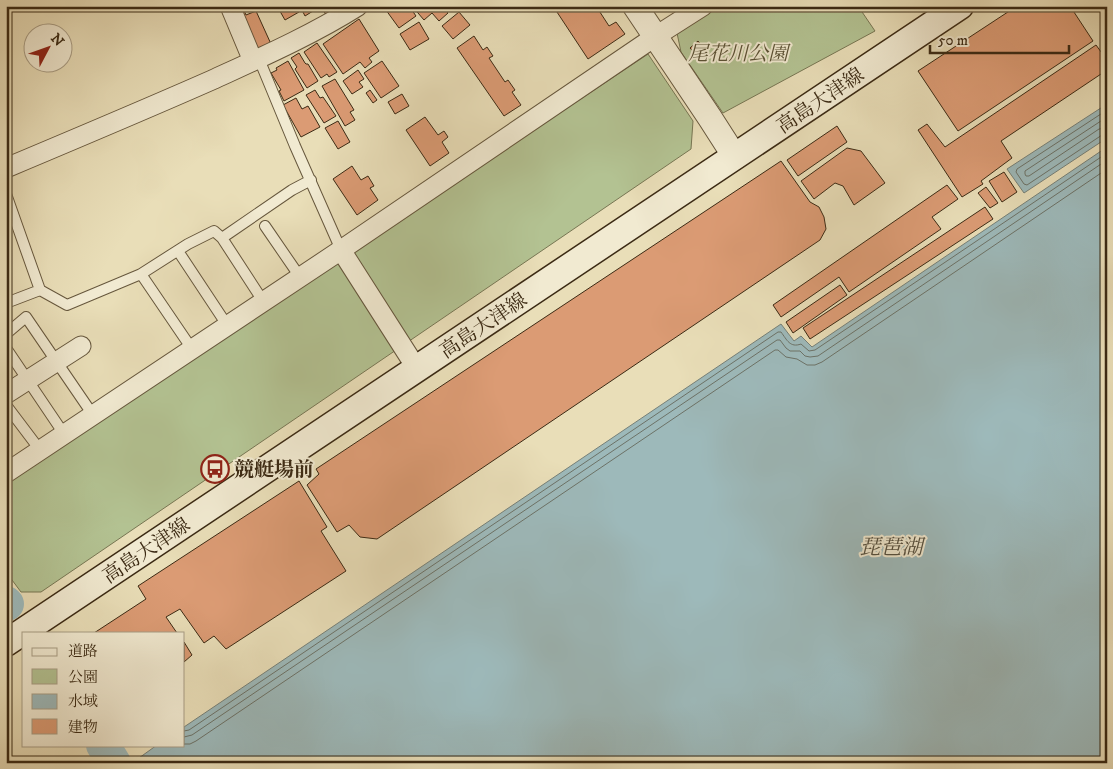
<svg xmlns="http://www.w3.org/2000/svg" width="1113" height="769" viewBox="0 0 1113 769" font-family="'IM FELL DW Pica','Noto Serif JP',serif">
	<style>
		.green { fill: #b3c292; stroke: #777653 }
		.water { fill: #9db9ba; stroke: #768078 }
		.lines { fill: none; stroke-linecap: round; stroke-linejoin: round }
		.shore { stroke: #6c7267; stroke-width: 1 }
		.river { stroke: #9db9ba; stroke-width: 34 }
		.building { fill: #db9b74; stroke: #3b2a14 }
		.service-casing { stroke: #66573d; stroke-width: 12 }
		.minor-casing { stroke: #66573d; stroke-width: 21 }
		.tertiary-casing { stroke: #66573d; stroke-width: 26 }
		.secondary-casing { stroke: #3b2a14; stroke-width: 29 }
		.service { stroke: #f1ead1; stroke-width: 10 }
		.minor { stroke: #f1ead1; stroke-width: 19 }
		.tertiary { stroke: #f1ead1; stroke-width: 24 }
		.secondary { stroke: #f1ead1; stroke-width: 26 }
		.labels { text-anchor: middle; stroke-width: 4; stroke-linejoin: round; paint-order: stroke }
		.park-label { font-size: 20px; font-style: italic; fill: #595034; stroke: #f1ead1 }
		.street-label { font-size: 20px; fill: #3b2a14; stroke: #f1ead1 }
		.poi-label { font-size: 20px; font-weight: bold; fill: #3b2a14; stroke: #f1ead1; text-anchor: start }
		.water-label { font-size: 21px; font-style: italic; fill: #544e3e; stroke: #f1ead1 }
	</style>
	<rect width="100%" height="100%" fill="#e9deb8"/>
	<filter id="stains"><feTurbulence type="fractalNoise" baseFrequency=".004" numOctaves="4"/><feColorMatrix values="0 0 0 0 .2 0 0 0 0 .09 0 0 0 0 .02 0 0 0 .5 -.17"/></filter>
	<radialGradient id="worn" r=".72"><stop offset=".6" stop-color="#630" stop-opacity="0"/><stop offset="1" stop-color="#630" stop-opacity=".3"/></radialGradient>
	<path class="green" d="M719,6H858L875,31L723,113L681,52L677,33Z
		M648,54L693,121L691,149L41,592H21L6,572V482Z"/>
	<path class="water" d="M1107,104V138L1024,193L1007,169Z
		M1107,147V763H132L157,745H184V727L781,324L794,341L801,336L812,347Z"/>
	<g class="lines">
		<path class="shore" d="M1107,110L1017,169L1016,172L1024,184L1027,185L1102,135L1107,134
			M1107,117L1025,171V174L1026,176H1029L1099,129L1107,128
			M184,731L189,730L778,332H781C787,340 790,348 801,344L809,351L815,350L1107,153
			M184,737L192,735L777,340H780L786,348L790,351H800L805,356L810,357L818,356L1107,160
			M184,744H190L196,741L775,350H778L786,357L797,359L807,365H815L822,362L1107,169"/>
		<path class="river" d="M6,603L7,604
			M103,745L114,763"/>
	</g>
	<path class="building" d="M234,6H242L246,15L256,11L271,44L255,52Z
		M277,6H295L299,12L285,20Z
		M300,6H330L333,11L326,15L321,6L305,16Z
		M383,6H409L416,16L399,28Z
		M412,6H442L448,13L439,21L432,13L424,20Z
		M553,6H596L609,26L616,22L625,34L588,59Z
		M1017,6H1070L1093,41L958,131L918,71Z
		M459,12L470,25L453,39L442,26Z
		M359,19L379,51L369,58L372,62L365,68L360,62L343,74L323,44Z
		M419,22L429,39L410,50L400,34Z
		M474,36L483,50L487,47L493,56L489,58L505,82L508,80L515,90L512,92L521,105L504,116L457,48Z
		M698,41L707,52L699,58L690,48Z
		M317,43L337,72L329,77L327,74L321,78L304,52Z
		M1096,45L1107,60V70L1001,141L1012,158L981,181L983,184L962,197L918,130L927,124L945,147Z
		M299,53L305,63L306,64H308L318,81L307,88L295,69L297,67L291,58Z
		M288,61L304,90L284,101L279,91L281,90L271,73L277,70L276,68Z
		M382,61L399,86L381,98L364,73Z
		M358,70L364,79L359,82L363,87L352,94L343,81Z
		M335,79L354,110L350,112L355,120L345,126L322,86Z
		M315,90L320,98L323,97L336,116L324,123L306,95Z
		M370,90L377,100L373,103L366,93Z
		M402,94L409,106L395,114L388,102Z
		M296,98L302,109L308,106L320,127L301,137L283,105Z
		M425,117L438,135L444,131L448,137L442,142L449,153L430,166L406,130Z
		M338,121L350,142L338,149L325,128Z
		M837,126L847,142L798,176L787,160Z
		M847,148L861,151L885,183L854,205L843,186L835,183L814,199L801,181Z
		M781,161L810,202L819,207L824,217L826,229L820,240L377,539L360,537L349,525L337,532L307,485L319,474L316,469Z
		M352,166L361,180L368,176L374,186L370,188L378,200L357,215L333,179Z
		M1004,172L1017,192L1002,202L989,181Z
		M947,185L958,199L932,217L941,229L849,292L839,277L781,317L773,305Z
		M986,187L998,203L990,208L978,193Z
		M985,207L993,219L810,339L803,328Z
		M840,285L847,295L793,333L786,322Z
		M299,481L327,527L321,531L346,571L226,649L214,636L204,643L180,609L166,617L177,633H94L146,599L138,586Z
		M184,642L192,655L184,662Z"/>
	<g class="lines">
		<defs>
			<path id="service" d="M259,59L295,146L341,250
				M6,194L40,290L6,303
				M265,226L300,277
				M222,238L263,301
				M178,251L227,325
				M141,274L192,349
				M40,290L67,305L141,274L188,244L214,231L222,238L292,190L311,180
				M6,334L26,317L93,415
				M6,348L64,434
				M6,405L40,450"/>
			<path id="minor" d="M230,6L253,61
				M6,168C75,139 144,110 212,80C262,57 312,35 358,6
				M341,250L417,369
				M6,394L81,346
				M6,473L341,250L656,36L703,6"/>
			<path id="tertiary" d="M635,6L710,118L735,157"/>
			<path id="secondary" d="M6,643L960,6"/>
		</defs>
		<use href="#service" class="service-casing"/>
		<use href="#minor" class="minor-casing"/>
		<use href="#tertiary" class="tertiary-casing"/>
		<use href="#secondary" class="secondary-casing"/>
		<use href="#service" class="service"/>
		<use href="#minor" class="minor"/>
		<use href="#tertiary" class="tertiary"/>
		<use href="#secondary" class="secondary"/>
	</g>
	<defs>
		<symbol id="bus-ring" viewBox="-11 -11 22 22"><circle r="9.5" fill="#f1ead1" stroke="#8f2418" stroke-width="1.5"/><path d="M-5-6H5V4H4V6H2V4H-2V6H-4V4H-5ZM-3.5-4V0h7V-4ZM-3.5 1.2v1.5H-2V1.2ZM2 1.2v1.5H3.5V1.2Z" fill="#8f2418"/></symbol>
	</defs>
	<g fill-rule="evenodd">
		<use href="#bus-ring" x="199" y="453" width="32" height="32"/>
	</g>
	<g class="labels">
		<g class="park-label">
			<text x="738" y="60">尾花川公園</text>
		</g>
		<g class="street-label">
			<text transform="translate(820 100) rotate(-34)" y="7">高島大津線</text>
			<text transform="translate(483 325) rotate(-34)" y="7">高島大津線</text>
			<text transform="translate(146 550) rotate(-34)" y="7">高島大津線</text>
		</g>
		<g class="poi-label">
			<text x="234" y="476">競艇場前</text>
		</g>
		<g class="water-label">
			<text x="891" y="554">琵琶湖</text>
		</g>
	</g>
	<rect width="1113" height="769" fill="none" stroke="#e9deb8" stroke-width="25"/>
	<rect x="8" y="8" width="1098" height="754" fill="none" stroke="#3b2a14" stroke-width="2.5"/>
	<rect x="12" y="12" width="1088" height="744" fill="none" stroke="#3b2a14"/>
	<rect x="22" y="632" width="162" height="115" fill="#f1ead1" stroke="#a89d85"/>
	<rect x="32" y="648" width="25" height="8" fill="#f1ead1" stroke="#a89d85"/>
	<text x="68" y="656" font-size="15" fill="#3b2a14">道路</text>
	<rect x="32" y="669" width="25" height="15" fill="#b3c292" stroke="#a89d85"/>
	<text x="68" y="682" font-size="15" fill="#3b2a14">公園</text>
	<rect x="32" y="694" width="25" height="15" fill="#9db9ba" stroke="#a89d85"/>
	<text x="68" y="706" font-size="15" fill="#3b2a14">水域</text>
	<rect x="32" y="719" width="25" height="15" fill="#db9b74" stroke="#a89d85"/>
	<text x="68" y="732" font-size="15" fill="#3b2a14">建物</text>
	<g transform="translate(48 48) rotate(49)"><circle r="24" fill="#f1ead1" stroke="#a89d85"/>
	<path d="M0-4L9 19L0 12L-9 19Z" fill="#8f2418"/>
	<text y="-8" font-size="14" font-weight="bold" text-anchor="middle" fill="#3b2a14">N</text>
	</g>
	<path d="M930 45v8h139v-8" fill="none" stroke="#3b2a14" stroke-width="2.5"/>
	<text x="938" y="45" font-size="15" fill="#3b2a14" stroke="#f1ead1" stroke-width="4" paint-order="stroke">50 m</text>
	<rect width="100%" height="100%" filter="url(#stains)"/>
	<rect width="100%" height="100%" fill="url(#worn)"/>
</svg>
